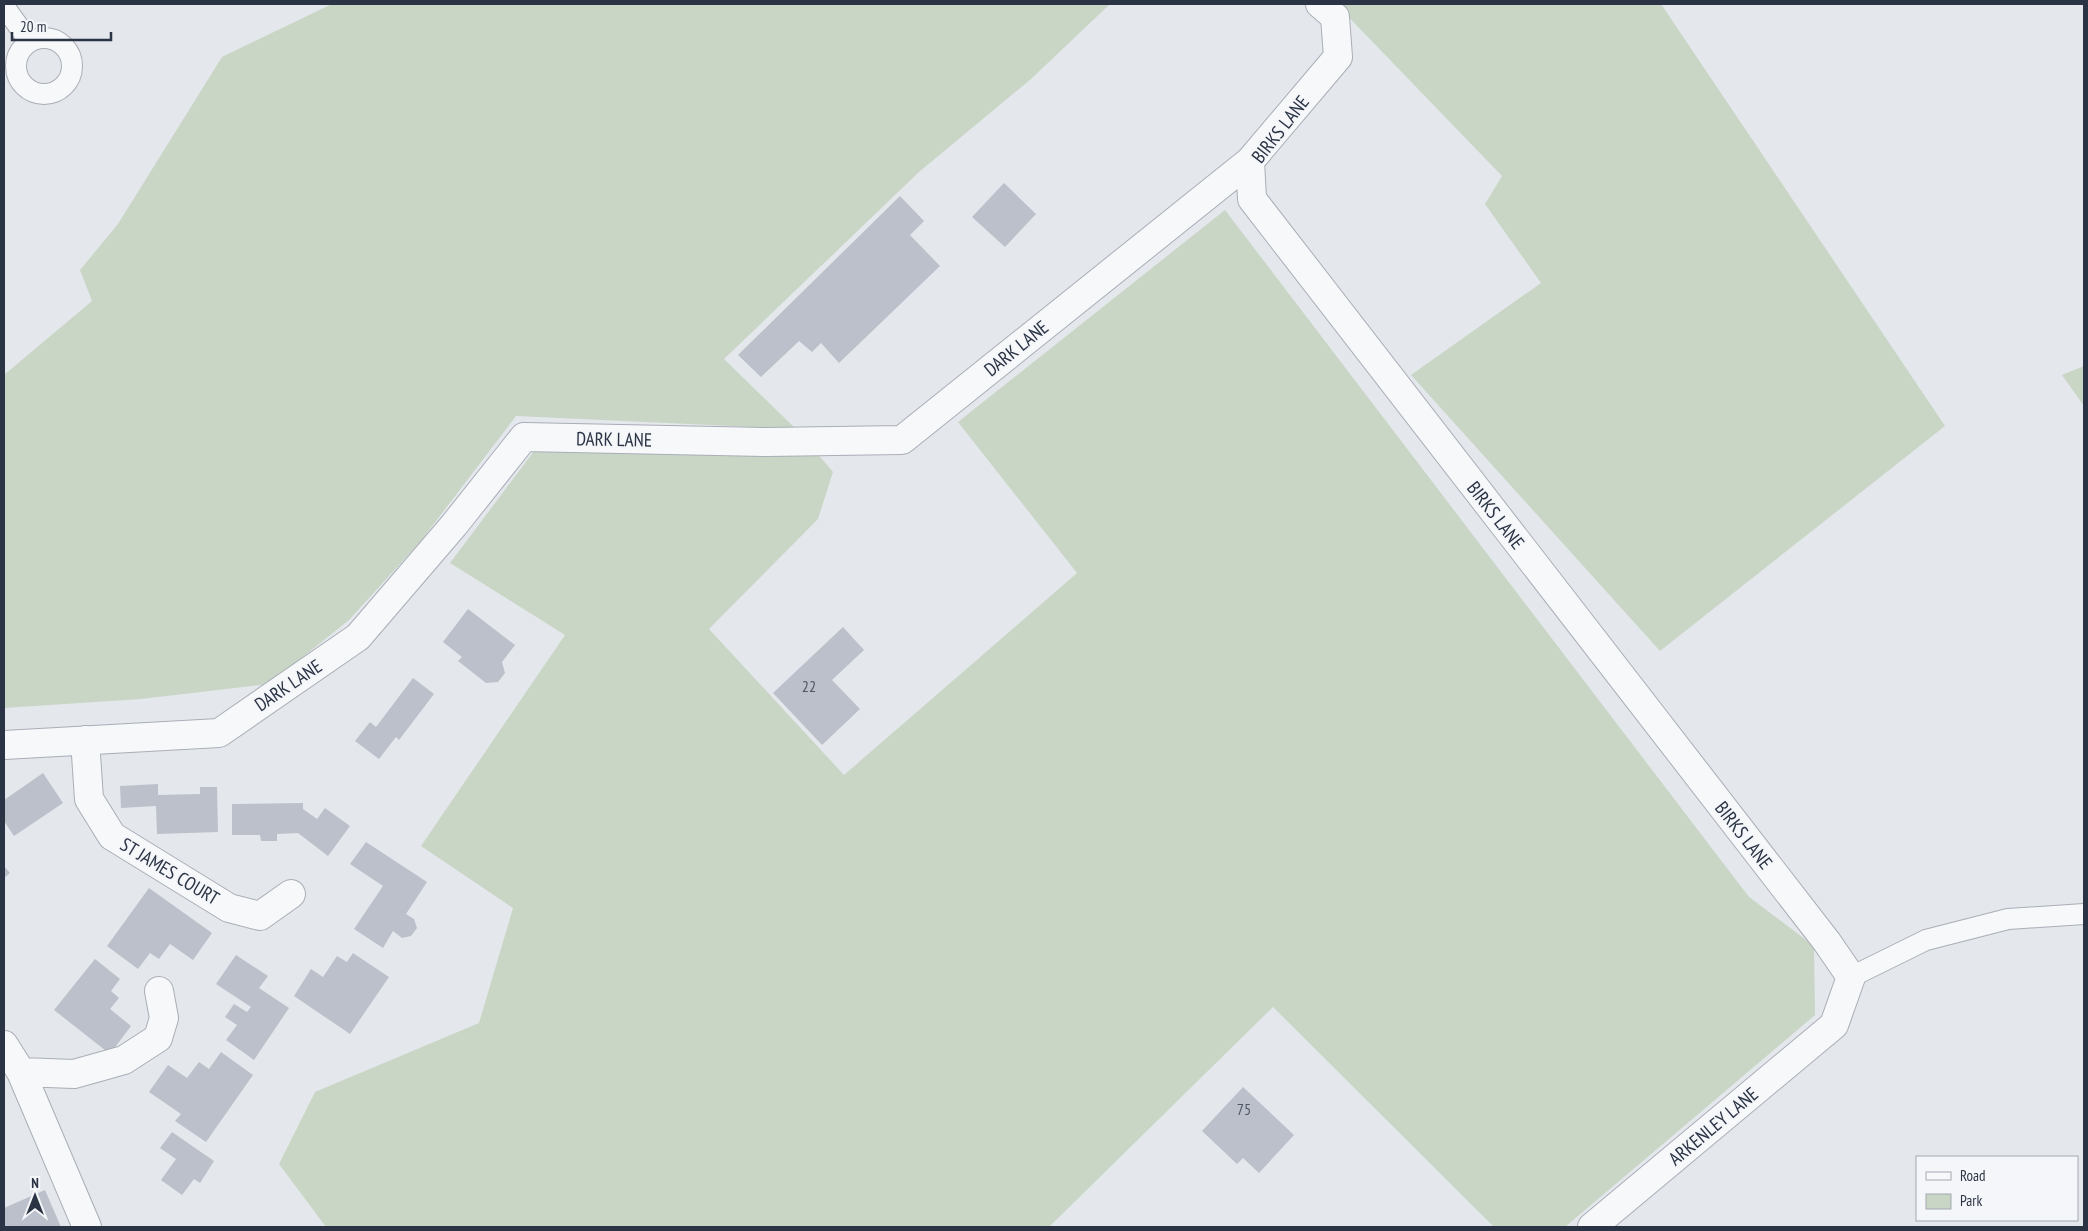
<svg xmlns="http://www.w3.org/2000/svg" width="2088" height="1231" viewBox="0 0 2088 1231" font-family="'PT Sans Narrow',sans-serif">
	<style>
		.green { fill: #c9d6c5 }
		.building { fill: #bbc0ca }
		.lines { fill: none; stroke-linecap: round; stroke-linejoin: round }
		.service-casing { stroke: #a9aeb7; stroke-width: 22 }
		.minor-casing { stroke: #a9aeb7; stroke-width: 30 }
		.service { stroke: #f7f8fa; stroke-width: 20 }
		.minor { stroke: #f7f8fa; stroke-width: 28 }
		.labels { text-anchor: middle; stroke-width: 4; stroke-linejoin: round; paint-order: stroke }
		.number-label { font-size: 16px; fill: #4f5766 }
		.street-label { font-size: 19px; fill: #2b3445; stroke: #f4f6f9 }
	</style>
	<rect width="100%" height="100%" fill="#e4e7ec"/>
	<path class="green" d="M332,4H1110L1031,79L919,172L724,359L796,429L516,416L420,542L349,620L269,684L141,699L4,708V375L92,301L80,270L118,224L222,57Z
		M1336,4H1661L1945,426L1660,651L1411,375L1541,283L1485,204L1502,176Z
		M1225,210L1749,897L1814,946L1815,1015L1565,1227H1494L1273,1007L1049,1227H326L279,1164L315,1092L479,1023L513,908L421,846L565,635L450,563L534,451L816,452L833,472L818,519L709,629L844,775L1077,573L958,422Z
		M2084,366V406L2062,375Z"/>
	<path class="building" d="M1004,183L1036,214L1005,247L972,217Z
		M900,196L924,221L910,235L940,266L839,363L821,343L812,352L799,341L761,377L738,355Z
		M468,609L515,645L502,662L505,673L498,682L486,683L458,661L462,657L443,642Z
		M843,627L864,650L832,680L860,709L822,745L773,693Z
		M413,678L434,694L399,740L396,737L379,759L355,741L370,722L376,727Z
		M43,773L63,803L14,836L4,821V800Z
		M158,784V795L200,794V787H217L218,832L157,834L156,806L121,808L120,786Z
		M303,803V809L317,819L325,808L350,826L328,856L298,833L277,834V841H261L260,835H232V804Z
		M366,842L427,882L406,914L414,919L417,928L411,936L402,938L393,931L383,948L354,929L383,886L350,864Z
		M4,866L10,873L4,878Z
		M149,888L212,933L193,960L170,944L159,959L150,953L138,969L107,946Z
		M353,953L389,977L350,1034L294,996L311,969L323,977L337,956L347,962Z
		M236,955L268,976L259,988L289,1008L254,1060L226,1040L237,1025L225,1017L234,1004L247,1012L251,1007L216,984Z
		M95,959L120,979L111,991L119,998L110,1009L131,1026L110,1054L54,1010Z
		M221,1052L253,1075L206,1142L175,1121L181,1114L149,1092L168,1065L187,1078L199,1062L209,1069Z
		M1243,1087L1294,1135L1259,1173L1243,1158L1237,1164L1202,1131Z
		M172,1132L214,1161L200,1183L194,1179L182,1195L161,1180L176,1159L160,1148Z
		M45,1190L61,1227H4V1208Z"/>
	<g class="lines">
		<defs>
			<path id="service" d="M4,6L29,41
				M16 66a28 28 0 1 1 56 0a28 28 0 1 1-56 0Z
				M1851,977L1926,940L2008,919L2084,914"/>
			<path id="minor" d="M1320,4L1335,17L1338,57L1250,161L1252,199L1827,942L1851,977L1834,1025L1592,1227
				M85,740L89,799L112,836L229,908L260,916L291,894
				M4,745L219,733L358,637L454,525L524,437L767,442L902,440L1250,161
				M4,1045L21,1072L87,1227
				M21,1072L74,1074L124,1060L158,1038L164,1018L159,991"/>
		</defs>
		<use href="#service" class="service-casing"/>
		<use href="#minor" class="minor-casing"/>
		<use href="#service" class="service"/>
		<use href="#minor" class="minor"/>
	</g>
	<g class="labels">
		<g class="number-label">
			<text x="809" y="692">22</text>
			<text x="1244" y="1115">75</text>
		</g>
		<g class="street-label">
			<text transform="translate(1280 129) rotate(-52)" y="7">BIRKS LANE</text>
			<text transform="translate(1016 348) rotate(-39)" y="7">DARK LANE</text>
			<text transform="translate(614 439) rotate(1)" y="7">DARK LANE</text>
			<text transform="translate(1496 515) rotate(52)" y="7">BIRKS LANE</text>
			<text transform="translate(288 685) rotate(-34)" y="7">DARK LANE</text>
			<text transform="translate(1744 835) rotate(52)" y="7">BIRKS LANE</text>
			<text transform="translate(170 871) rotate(31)" y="7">ST JAMES COURT</text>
			<text transform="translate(1713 1126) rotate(-40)" y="7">ARKENLEY LANE</text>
		</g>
	</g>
	<rect width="2088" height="1231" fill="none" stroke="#2b3445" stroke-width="10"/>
	<rect x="1916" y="1156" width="162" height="65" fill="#f4f6f9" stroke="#a4a8b1"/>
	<rect x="1926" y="1172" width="25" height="8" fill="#f7f8fa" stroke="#a4a8b1"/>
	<text x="1960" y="1181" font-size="15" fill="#2b3445">Road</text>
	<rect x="1926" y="1194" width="25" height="15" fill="#c9d6c5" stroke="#a4a8b1"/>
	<text x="1960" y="1206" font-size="15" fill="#2b3445">Park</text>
	<g transform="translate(35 1196)" stroke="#f4f6f9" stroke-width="4" paint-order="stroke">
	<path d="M0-4L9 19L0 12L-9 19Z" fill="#2b3445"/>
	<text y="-8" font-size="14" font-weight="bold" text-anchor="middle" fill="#2b3445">N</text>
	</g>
	<path d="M12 32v8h99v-8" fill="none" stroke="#2b3445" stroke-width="2.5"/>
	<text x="20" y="32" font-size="15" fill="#2b3445" stroke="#f4f6f9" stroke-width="4" paint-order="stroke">20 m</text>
</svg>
